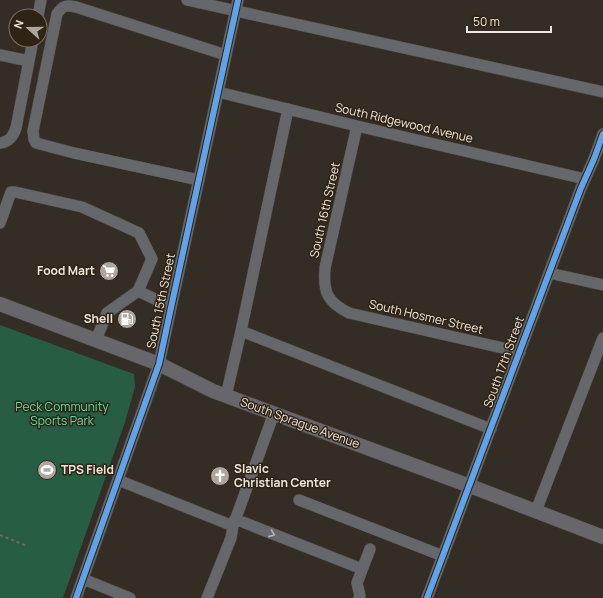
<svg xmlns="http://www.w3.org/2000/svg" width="603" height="598" viewBox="0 0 603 598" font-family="Manrope,sans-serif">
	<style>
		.green { fill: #275d43 }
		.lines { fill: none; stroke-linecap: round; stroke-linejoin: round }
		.minor-casing { stroke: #504b44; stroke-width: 12 }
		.major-casing { stroke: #504b44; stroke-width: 15 }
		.path { stroke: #69696c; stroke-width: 2; stroke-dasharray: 3 3; stroke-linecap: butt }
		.minor { stroke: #65676b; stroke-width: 11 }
		.major { stroke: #67676b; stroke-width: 14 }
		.cycleway-casing { stroke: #2f2315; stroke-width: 8 }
		.cycleway { stroke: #60a3ed; stroke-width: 6 }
		.oneway { stroke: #b8b4b0 }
		.labels { text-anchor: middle; stroke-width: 3; stroke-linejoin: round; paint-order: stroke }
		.street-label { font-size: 12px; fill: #efe7de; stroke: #2f2315 }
		.poi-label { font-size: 12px; font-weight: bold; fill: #efe7de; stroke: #2f2315; text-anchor: end }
		.park-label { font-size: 12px; fill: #66d9a4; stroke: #2f2315 }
	</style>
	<rect width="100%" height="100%" fill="#342d25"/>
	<path class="green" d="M0,325L134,374L135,387L125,422L63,598H0Z"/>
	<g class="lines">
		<defs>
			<path id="minor" d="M187,0L603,92
				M38,16L41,0
				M0,55L29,61
				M218,92L357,126L585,179
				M357,126L325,268C323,292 327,302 349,313L520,352
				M0,143C9,142 13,137 16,128L33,40
				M199,180L74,153L36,143L34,139L33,131L57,14C63,5 66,5 76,7L226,55
				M0,223L11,192H15L82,207L139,233L152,259L138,291L107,313L96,340
				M549,273L603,285
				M138,291L157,300L172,303
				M241,331L491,429
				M226,396L241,331L288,109
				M118,480L233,526
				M299,500L443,556
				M536,511L603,338
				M235,519L362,569
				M83,579L130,598
				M76,598L159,364L172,303L238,0
				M207,598L231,538L233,526L274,413
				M359,598L360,596L357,583L370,549
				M427,598L581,188L594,159L603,134"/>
			<path id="major" d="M0,304L159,364L213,391L470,486L603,537"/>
		</defs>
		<use href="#minor" class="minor-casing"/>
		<use href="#major" class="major-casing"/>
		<path class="path" d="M0,535L27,546"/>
		<use href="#minor" class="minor"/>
		<use href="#major" class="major"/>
		<defs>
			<path id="cycleway" d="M76,598L159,364L172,303L238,0
				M427,598L581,188L594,159L603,134"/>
		</defs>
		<use href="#cycleway" class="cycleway-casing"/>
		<use href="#cycleway" class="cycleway"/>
	</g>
	<defs><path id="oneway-chevron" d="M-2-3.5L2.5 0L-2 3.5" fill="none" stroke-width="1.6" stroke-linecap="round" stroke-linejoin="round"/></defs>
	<use class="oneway" href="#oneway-chevron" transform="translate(272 534) rotate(21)"/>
	<defs>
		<symbol id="supermarket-disc" viewBox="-11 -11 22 22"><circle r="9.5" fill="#aea69d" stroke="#2f2315"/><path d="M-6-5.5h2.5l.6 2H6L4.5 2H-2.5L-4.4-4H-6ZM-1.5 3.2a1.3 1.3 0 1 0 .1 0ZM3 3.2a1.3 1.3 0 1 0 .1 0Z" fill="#fff"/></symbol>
		<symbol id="fuel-disc" viewBox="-11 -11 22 22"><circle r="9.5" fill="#aea69d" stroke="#2f2315"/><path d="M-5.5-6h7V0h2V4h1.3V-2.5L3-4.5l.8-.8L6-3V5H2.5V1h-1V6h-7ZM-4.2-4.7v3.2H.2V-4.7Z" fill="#fff"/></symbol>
		<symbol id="stadium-disc" viewBox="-11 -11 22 22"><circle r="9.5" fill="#aea69d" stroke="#2f2315"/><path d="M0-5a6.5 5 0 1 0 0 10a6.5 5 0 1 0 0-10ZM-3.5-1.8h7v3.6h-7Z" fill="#fff"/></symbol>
		<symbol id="church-disc" viewBox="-11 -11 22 22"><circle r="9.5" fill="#aea69d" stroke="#2f2315"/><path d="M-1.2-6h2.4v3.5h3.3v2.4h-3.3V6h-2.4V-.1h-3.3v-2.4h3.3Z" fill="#fff"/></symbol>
	</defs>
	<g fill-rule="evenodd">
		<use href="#supermarket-disc" x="98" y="260" width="22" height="22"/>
		<use href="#fuel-disc" x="116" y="308" width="22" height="22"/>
		<use href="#stadium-disc" x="36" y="459" width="22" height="22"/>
		<use href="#church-disc" x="209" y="465" width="22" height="22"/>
	</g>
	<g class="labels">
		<g class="street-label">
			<text transform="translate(404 123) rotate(13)" y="4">South Ridgewood Avenue</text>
			<text transform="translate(325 210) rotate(-77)" y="4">South 16th Street</text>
			<text transform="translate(161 301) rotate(-78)" y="4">South 15th Street</text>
			<text transform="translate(426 317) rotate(13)" y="4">South Hosmer Street</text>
			<text transform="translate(504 362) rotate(-70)" y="4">South 17th Street</text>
			<text transform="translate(300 423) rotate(20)" y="4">South Sprague Avenue</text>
		</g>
		<g class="poi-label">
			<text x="95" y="275">Food Mart</text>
			<text x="113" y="323">Shell</text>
			<text x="234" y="473" text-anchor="start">Slavic<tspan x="234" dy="14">Christian Center</tspan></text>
			<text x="61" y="474" text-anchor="start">TPS Field</text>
		</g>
		<g class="park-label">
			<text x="62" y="411">Peck Community<tspan x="62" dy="14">Sports Park</tspan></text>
		</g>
	</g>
	<g transform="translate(28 28) rotate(291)"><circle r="19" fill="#2f2315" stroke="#7c7165"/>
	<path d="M0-3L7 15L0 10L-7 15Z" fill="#aea69d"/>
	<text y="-6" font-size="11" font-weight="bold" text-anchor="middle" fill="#efe7de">N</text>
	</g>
	<path d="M467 26v6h84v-6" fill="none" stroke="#efe7de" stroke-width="2"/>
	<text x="473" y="26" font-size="12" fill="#efe7de" stroke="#2f2315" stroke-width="3" paint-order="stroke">50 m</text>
</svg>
